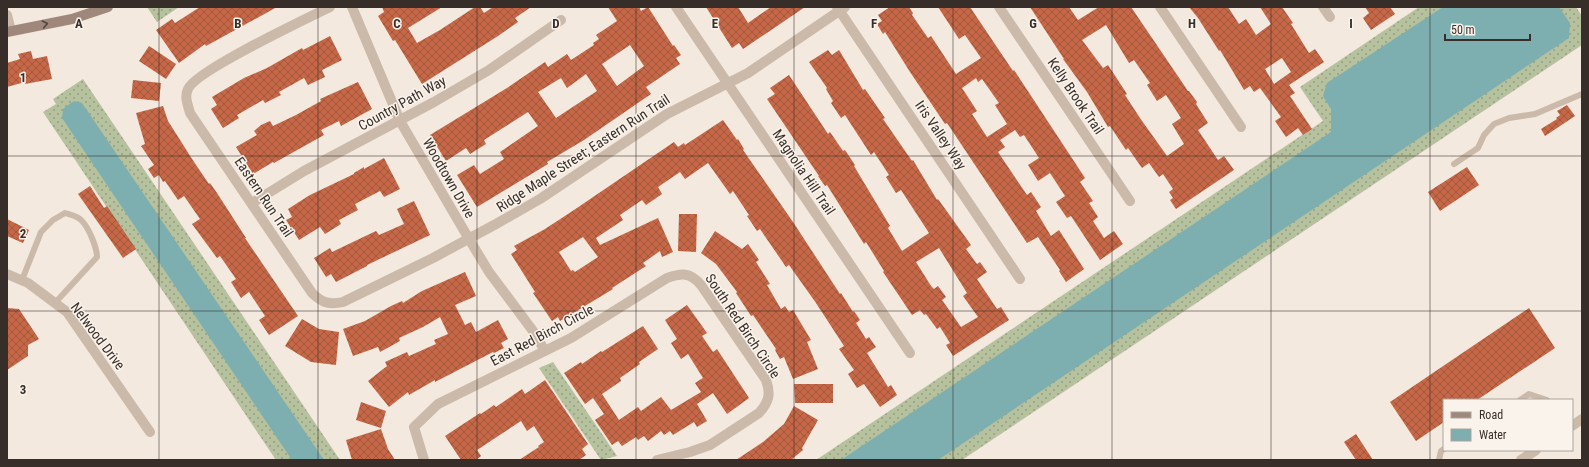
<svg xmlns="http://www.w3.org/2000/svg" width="1589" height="467" viewBox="0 0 1589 467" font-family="'Roboto Condensed',sans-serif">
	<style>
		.grass { fill: url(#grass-dots) }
		.water { fill: #7daeb0 }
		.building { fill: url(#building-cross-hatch); fill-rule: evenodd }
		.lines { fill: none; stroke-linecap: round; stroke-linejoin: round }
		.lane { stroke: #cbb9aa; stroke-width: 6 }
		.street { stroke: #cbb9aa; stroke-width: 10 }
		.secondary { stroke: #9f887b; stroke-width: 10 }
		.oneway { stroke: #52443e }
		.grid { fill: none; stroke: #382e29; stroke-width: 1; stroke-opacity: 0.55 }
		.labels { text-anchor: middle; stroke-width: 3; stroke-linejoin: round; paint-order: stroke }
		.street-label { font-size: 14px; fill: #382e29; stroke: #faf3eb }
		.grid-label { font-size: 13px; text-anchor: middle; font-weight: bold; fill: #382e29; stroke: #faf3eb; stroke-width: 3; stroke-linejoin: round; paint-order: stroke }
	</style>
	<defs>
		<pattern id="grass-dots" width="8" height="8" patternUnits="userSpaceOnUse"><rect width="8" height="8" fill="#b6c29e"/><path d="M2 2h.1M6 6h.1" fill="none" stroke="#959e81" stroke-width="1.8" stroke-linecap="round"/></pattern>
		<pattern id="building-cross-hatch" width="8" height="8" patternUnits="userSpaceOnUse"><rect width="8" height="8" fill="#c66848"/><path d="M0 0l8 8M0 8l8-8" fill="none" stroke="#a2563c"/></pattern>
	</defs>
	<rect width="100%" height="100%" fill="#f3e9de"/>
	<path class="grass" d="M147,7H179L157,22Z
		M1419,7H1576L1582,16V45L962,460H816L1323,121L1300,87Z
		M83,79L340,460H276L43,112L56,104L53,99Z
		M553,362L617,456L601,460L539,368Z"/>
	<path class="water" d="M1443,7H1559L1570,23L1569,38L938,460H841L1331,132V109L1323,96L1327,83Z
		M74,101L82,103L324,460H292L62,118L63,109Z"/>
	<path class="building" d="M200,7H277L206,46L205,44L179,63L156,30L172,19L175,23Z
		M382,7H442L408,28L417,43L440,30L475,7H480L484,13L493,7H531L515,18L518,22L498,36L422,84L395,40L393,41L378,16L384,12Z
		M608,7H639L641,11L648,7L673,46L674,45L681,55L676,58L680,64L646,87L651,94L584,140L547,162L548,164L477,207L457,175L474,165L480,174L504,159L500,152L538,126L528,112L484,140L486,144L470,154L466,148L446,161L430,135L507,88L545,62L548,67L567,54L571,60L594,45L593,43L599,39L596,35L617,21ZM630,45L644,66L617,86L602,64ZM586,74L597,91L556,118L538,92L561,78L567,88Z
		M706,7H738L748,23L771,7H805L743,49L739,43L732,48Z
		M890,7H909L913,13L912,15L928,38L931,36L956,74L981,58L965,35L959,39L938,7H970L1013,71L1014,70L1085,178L1080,182L1093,201L1089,203L1098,217L1093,221L1104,238L1114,231L1123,244L1100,260L1071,216L1067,218L1056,202L1065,196L1050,173L1038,181L1028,165L1039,158L1024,135L1020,137L1015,130L1000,140L1005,147L998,152L1027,195L1031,192L1041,207L1036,211L1051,236L1059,230L1084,269L1066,282L1059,271L1060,270L1038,237L1027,243L947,123L945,124L910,72L885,32L883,34L877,24L882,21L878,15ZM976,78L978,82L982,79L999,103L995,105L1007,124L987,137L972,114L977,111L962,88Z
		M1030,7H1069L1078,20L1099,7H1131L1188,91H1189L1197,102L1196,104L1208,123L1198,130L1218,160L1224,156L1234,170L1176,209L1170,200L1173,198L1169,192L1173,189L1163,174L1159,177L1149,163L1142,168L1128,148L1126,150L1110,126L1108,127L1087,92L1063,59H1064ZM1106,25L1129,63L1134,60L1150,83L1147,85L1157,101L1166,95L1181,118L1172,124L1184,144L1167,156L1140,118L1125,95L1127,94L1108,65L1103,68L1082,40Z
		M1189,7H1228L1239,24L1246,19L1256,35L1271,24L1260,7H1282L1293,23L1291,24L1309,53L1315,49L1324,62L1289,85L1295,93L1290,96L1312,129L1303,135L1298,128L1286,137L1275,121L1281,117L1260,88L1254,92L1250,86L1244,90L1220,50L1219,51L1198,18ZM1282,58L1291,72L1274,84L1265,69Z
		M1365,7H1390L1395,14L1371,30L1363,18L1369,13Z
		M330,36L342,60L322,70L325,77L308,85L304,78L279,92L281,95L265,103L263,100L237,115L239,118L223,128L211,109L217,105L212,97L244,78L267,68L302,48L303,50Z
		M149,46L176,64L166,79L139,61Z
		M828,50L832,55L839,50L863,90L865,89L885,118L883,119L912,161L913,160L937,200L938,199L971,245L966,249L977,264L980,262L987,272L977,279L997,309L1001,307L1009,320L953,356L946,345L950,343L940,327L937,329L926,314L924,315L920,310L912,315L883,272L884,271L866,242L864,244L827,185L825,186L818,176H819L767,99L775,94L770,88L789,75L828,134L830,132L843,151L845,150L855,165L854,166L890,226L888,228L902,251L929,233L901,190L896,193L886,177L889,175L874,152L871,155L845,115L841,118L831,103L833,101L826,89L827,88L809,62ZM939,248L967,293L963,296L978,317L961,327L942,300L946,297L938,286L934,289L931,286L916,262Z
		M31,51L33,59L47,56L52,79L25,84V82L7,87V63L20,59L18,54Z
		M133,80L161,83L159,101L131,98Z
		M358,82L372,109L341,126L339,121L321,130L324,135L274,163L273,162L253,174L236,147L257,135L254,131L261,125L270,121L273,126L296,115L321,101L320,99Z
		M1567,105L1575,116L1545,136L1541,129L1557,119L1556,118L1560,115L1557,111Z
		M163,106L168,121L194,162L209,184L210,183L217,193L246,238H245L298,316L269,335L259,320L265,316L249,292L241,298L231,282L236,279L220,256L217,258L192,224L200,219L184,196L178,200L165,181L163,182L159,175L154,178L148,169L154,165L141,146L145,144L136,113Z
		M723,120L737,140L738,139L744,149L743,150L793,222L840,294L841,293L853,312L854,311L860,320L856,323L866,339L869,337L876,347L867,353L888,387L891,385L897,395L880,407L864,384L857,388L848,374L854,370L839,349L844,346L816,303L789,265L786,267L760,229L757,231L747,216L749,215L733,191L730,194L708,163L685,179L680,172L658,187L662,194L646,205L642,200L620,215L623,220L596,238L600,245L658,218L673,252L662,257L660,251L643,263L646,266L612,288L613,289L560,321L558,317L552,321L533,293L535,292L511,254L517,250L514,246L545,229L574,210L674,142L678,147L684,143L685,145ZM583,237L598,257L575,272L573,270L571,271L559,252Z
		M384,158L400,189L384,197L380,191L355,204L358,210L339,220L341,224L325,234L320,227L299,240L286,220L292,217L288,209L310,195L354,174V173L364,167V169Z
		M1467,167L1479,185L1440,211L1428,192Z
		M90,186L104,208L107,206L136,249L123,258L78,194Z
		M414,201L430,235L367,265V266L336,282L331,274L326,277L314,258L330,248L332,252L376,231L379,235L404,224L397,209Z
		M679,214H697L696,252L678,251Z
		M7,219L29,230L23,243L7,236Z
		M715,231L742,249L748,244L759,260L756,262L770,284L767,285L781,309L785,306L789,312L793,310L811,340L807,342L818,369L793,379L784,357L780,359L775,350L776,349L753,315L751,316L736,293L737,292L716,264L701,253Z
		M465,272L476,296L455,305L465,325L471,322L476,332L498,320L508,339L501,343L504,348L494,353L493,352L435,382V380L409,395L408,392L389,407L368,381L387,366L385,362L407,352L409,356L436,344L434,340L448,334L440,317L423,327L399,338L400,341L380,352L378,347L353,356L343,329L365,321L391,306L402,301L403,303L422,291Z
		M687,305L707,333L702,336L713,352L717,349L749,398L727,414L713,393L697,404L707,421L697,427L694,422L673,435L670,431L664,435L661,431L648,441L644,436L638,440L636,437L622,446L618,441L612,445L595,420L604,414L593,398L585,404L564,373L581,362L582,364L601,351L602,352L643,326L658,349L639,362L640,364L620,378L621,381L602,394L619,420L638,407L641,411L661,397L671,410L701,392L695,383L703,378L688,354L681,359L671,343L677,339L665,320Z
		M7,308L19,309L39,339L28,345V356L7,370Z
		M1529,308L1555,348L1477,400H1444V422L1416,441L1390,402Z
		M302,319L319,329L339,332L336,365L311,362L285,346Z
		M545,380L588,444L582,449L586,455L579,460H519L539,447L538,446L544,442L534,426L527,431L521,421L477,450L481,456L476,460H461L445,436L480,413L481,414L494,405L496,407L522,389L525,394Z
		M794,384H833V403H795Z
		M361,402L386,411L381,428L356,420Z
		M794,406L818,420L802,448L803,450L791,460H736L763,442L784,424Z
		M381,429L388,449L395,460H352L346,440Z
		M1356,434L1373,460H1356L1344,442Z"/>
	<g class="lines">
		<path class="lane" d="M1454,164L1478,148L1484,135L1494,124L1509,118L1535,114L1582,94
			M22,280L41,232L53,220L65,213C71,215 78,216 82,221C89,228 97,248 97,257L55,303
			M1520,400L1529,394L1547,400
			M1439,460L1441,451L1444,449"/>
		<path class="street" d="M330,7C306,19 195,71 188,89C184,97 188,105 190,113L312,293C322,303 330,305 343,302L433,258L496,224L540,199L667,114L748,73L845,7
			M352,7L400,121L469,239L489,272L533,331L545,351
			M676,7L910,353
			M837,7L1020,279
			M999,7L1130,201
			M1160,7L1241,127
			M1323,7L1330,17
			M7,15L11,31
			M252,203L304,171L434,102L489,70L561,20
			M7,274L28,283L67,312L150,432
			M1572,426L1582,419
			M424,460L414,427L438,404L571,338L667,278C682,273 690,272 701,285L766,380C771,394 769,402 759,413L710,445L690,452L657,460
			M1521,460L1536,450"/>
		<path class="secondary" d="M7,32L72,19L108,7"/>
	</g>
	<defs><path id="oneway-chevron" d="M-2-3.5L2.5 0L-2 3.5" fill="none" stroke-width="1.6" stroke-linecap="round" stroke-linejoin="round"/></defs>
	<use class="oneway" href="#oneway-chevron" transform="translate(45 24) rotate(-11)"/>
	<path class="grid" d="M159,7V460M318,7V460M477,7V460M636,7V460M794,7V460M953,7V460M1112,7V460M1271,7V460M1430,7V460M7,156H1582M7,311H1582"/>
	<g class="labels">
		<g class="street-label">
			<text transform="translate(1076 96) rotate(56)" y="5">Kelly Brook Trail</text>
			<text transform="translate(402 103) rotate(-29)" y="5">Country Path Way</text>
			<text transform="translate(941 135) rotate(56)" y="5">Iris Valley Way</text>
			<text transform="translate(583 153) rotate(-33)" y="5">Ridge Maple Street; Eastern Run Trail</text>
			<text transform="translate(804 172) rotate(56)" y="5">Magnolia Hill Trail</text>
			<text transform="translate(449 178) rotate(60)" y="5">Woodtown Drive</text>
			<text transform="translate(264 197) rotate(56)" y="5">Eastern Run Trail</text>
			<text transform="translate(743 326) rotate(56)" y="5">South Red Birch Circle</text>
			<text transform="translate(542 335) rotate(-28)" y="5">East Red Birch Circle</text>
			<text transform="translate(98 336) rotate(53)" y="5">Nelwood Drive</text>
		</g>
	</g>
	<g class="grid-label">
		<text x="79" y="28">A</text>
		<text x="238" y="28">B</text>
		<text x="397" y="28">C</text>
		<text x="556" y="28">D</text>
		<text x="715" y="28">E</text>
		<text x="874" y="28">F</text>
		<text x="1033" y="28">G</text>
		<text x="1192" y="28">H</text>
		<text x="1351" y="28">I</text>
		<text x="23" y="82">1</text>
		<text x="23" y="238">2</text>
		<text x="23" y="394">3</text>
	</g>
	<rect width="1589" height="467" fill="none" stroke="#382e29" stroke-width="16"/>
	<rect x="1443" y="399" width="130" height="52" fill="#faf3eb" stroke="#aca49d"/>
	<rect x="1451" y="412" width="20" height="6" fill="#9f887b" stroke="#aca49d"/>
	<text x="1479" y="419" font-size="12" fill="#382e29">Road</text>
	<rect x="1451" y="429" width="20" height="12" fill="#7daeb0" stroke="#aca49d"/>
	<text x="1479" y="439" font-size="12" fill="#382e29">Water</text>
	<path d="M1445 34v6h85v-6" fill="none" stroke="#382e29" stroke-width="2"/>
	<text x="1451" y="34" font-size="12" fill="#382e29" stroke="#faf3eb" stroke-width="3" paint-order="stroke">50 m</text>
</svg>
